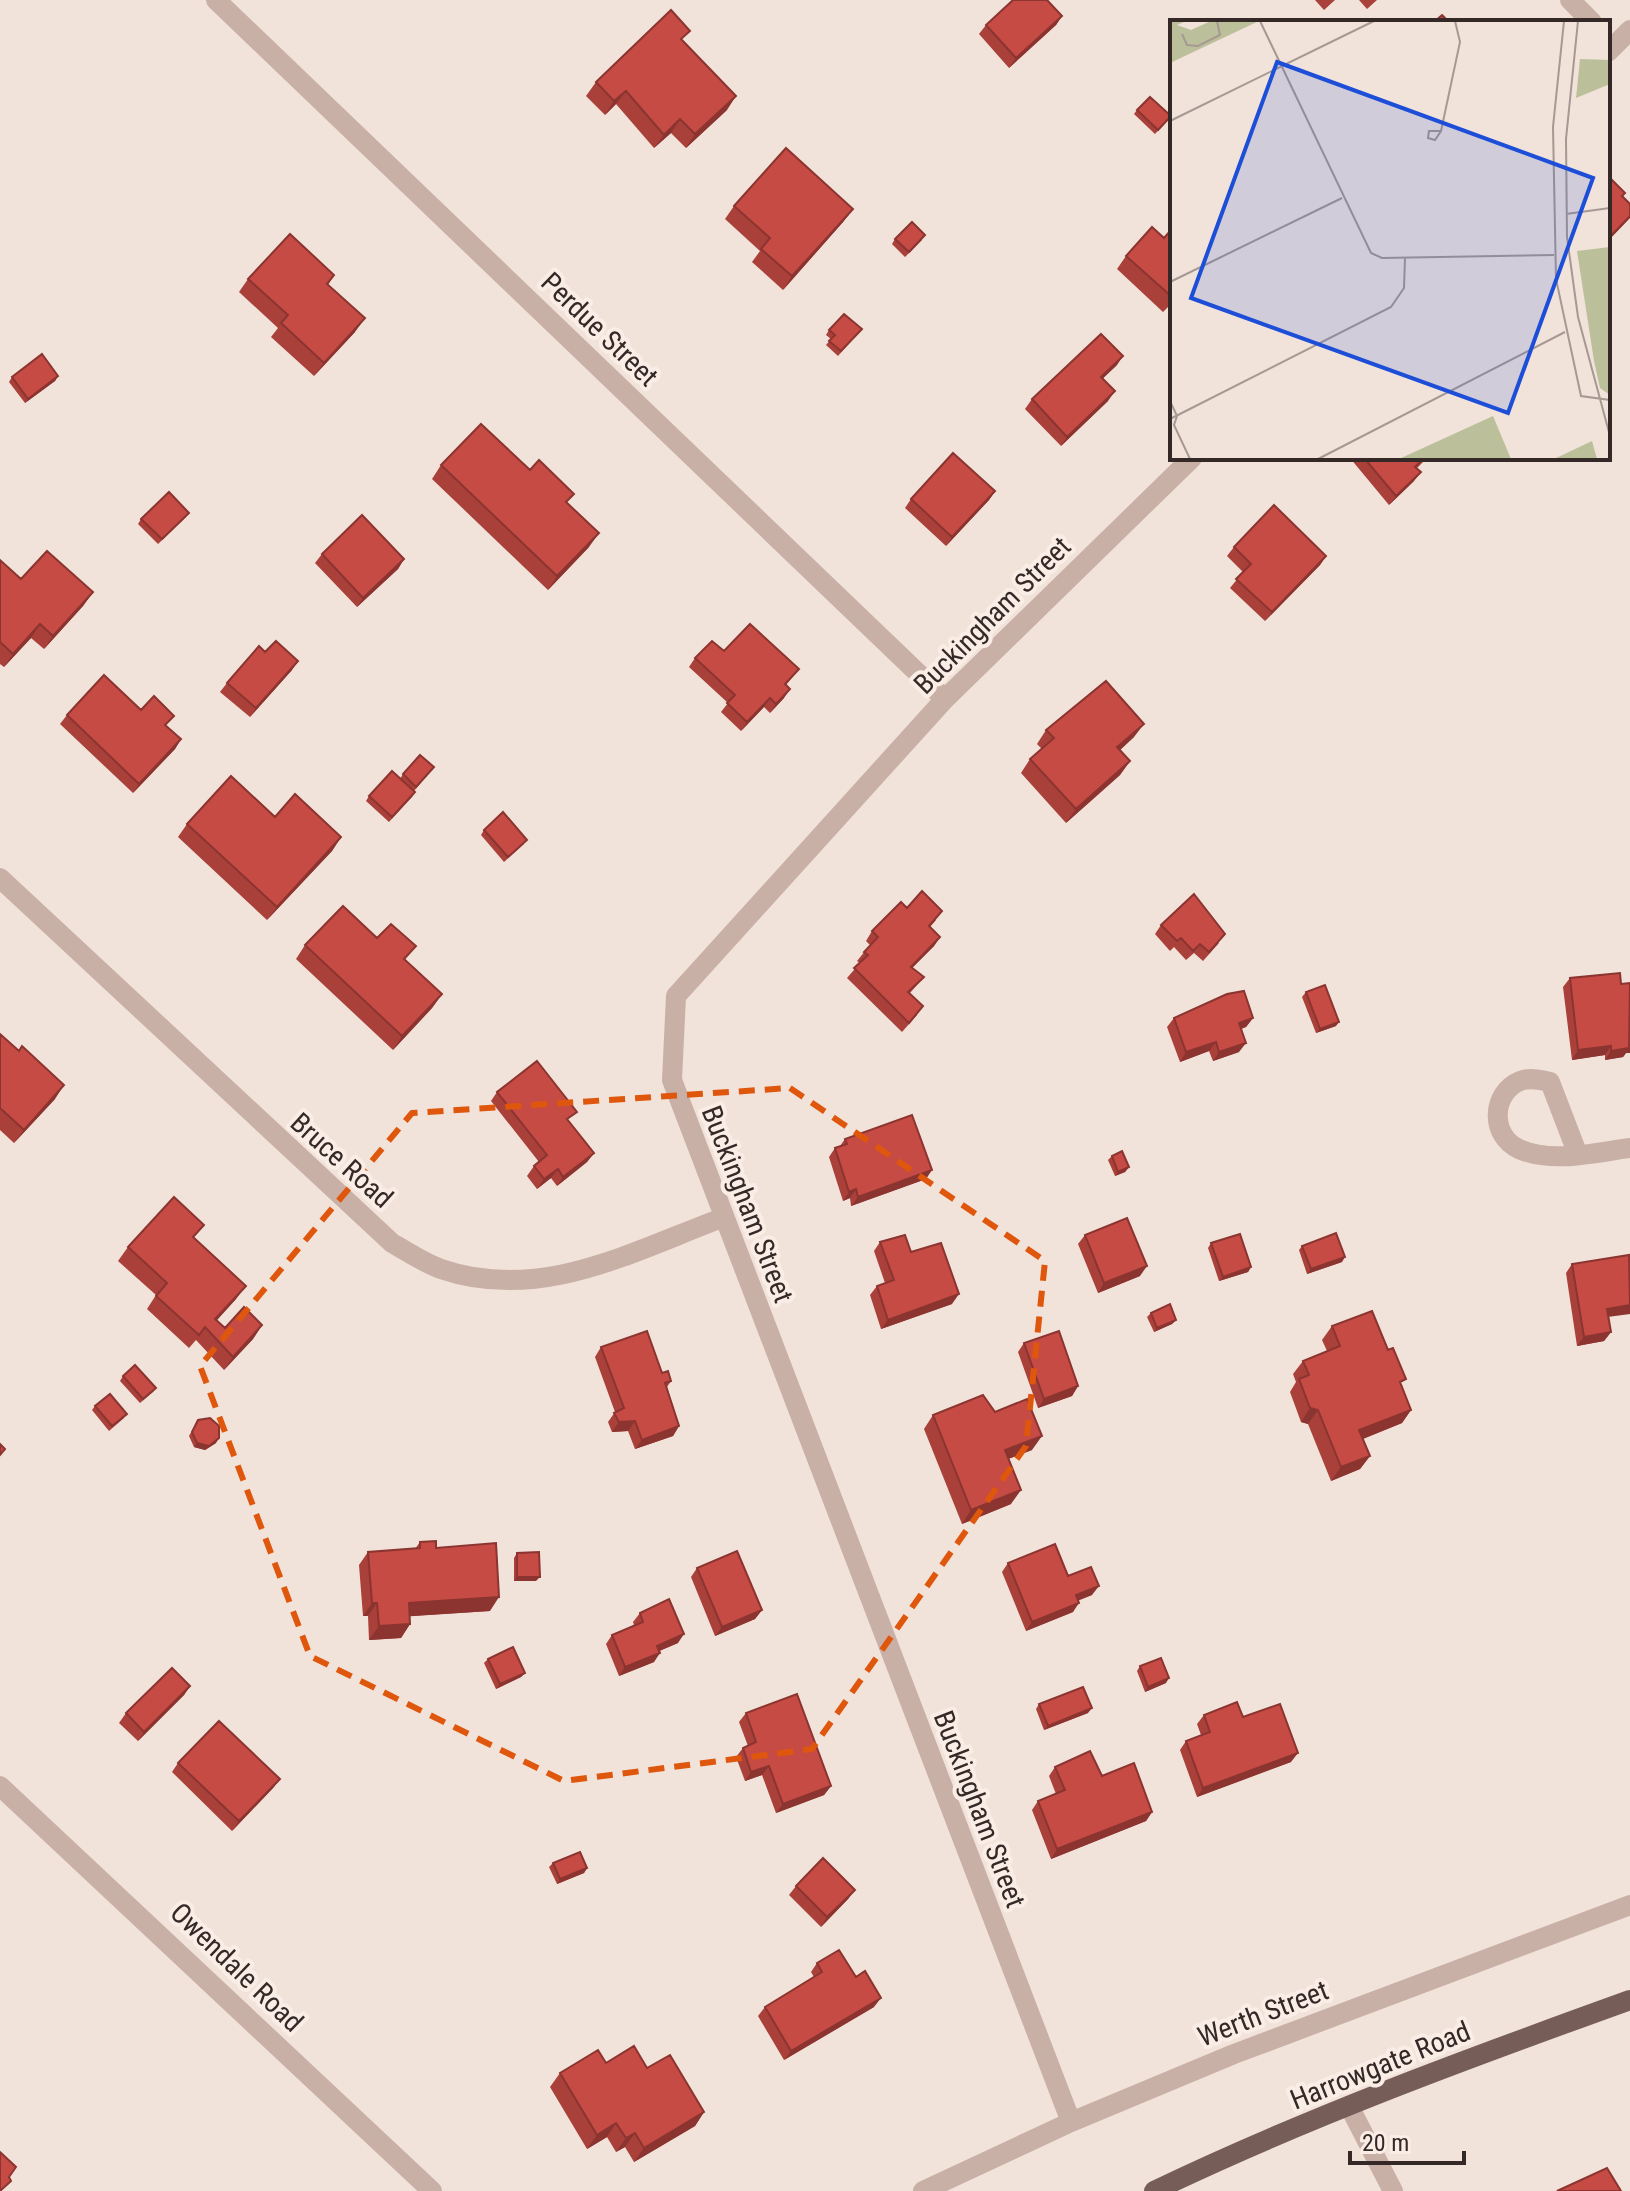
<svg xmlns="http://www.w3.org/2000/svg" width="1630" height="2191" viewBox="0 0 1630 2191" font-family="'Roboto Condensed',sans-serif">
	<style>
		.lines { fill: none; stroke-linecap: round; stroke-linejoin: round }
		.minor { stroke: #c9b0a6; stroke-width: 20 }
		.major { stroke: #775d58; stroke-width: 20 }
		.wall { fill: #aa403a }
		.shaded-wall { fill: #8b3430 }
		.building { fill: #c64b44; stroke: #8b3430; stroke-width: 2 }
		.marked { fill: none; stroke: #df570d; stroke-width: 6; stroke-dasharray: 16 10; stroke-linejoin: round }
		.labels { text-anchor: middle; stroke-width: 8; stroke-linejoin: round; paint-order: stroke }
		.street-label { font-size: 28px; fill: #352927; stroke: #f9ede6 }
		.inset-road { fill: none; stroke: #a69892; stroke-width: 2 }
		.view { fill: #1d4ed8; fill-opacity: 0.15; stroke: #1d4ed8; stroke-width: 4 }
		.inset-edge { fill: none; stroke: #352927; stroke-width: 4 }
	</style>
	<rect width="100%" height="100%" fill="#f1e2da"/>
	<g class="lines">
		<path class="minor" d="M216,0L945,699
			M1570,0L1592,22
			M1608,52L1630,30
			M0,878L392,1243C408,1252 424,1263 441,1269C540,1303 631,1252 722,1218
			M1578,1155L1550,1082C1541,1080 1530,1077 1520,1081C1491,1093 1490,1136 1519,1149C1552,1164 1597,1152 1630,1148
			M0,1786L432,2191
			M1349,2106L1393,2191
			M1071,2122L672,1080L676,996L945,699L1192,458
			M923,2191L1071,2122L1234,2054L1630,1905"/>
		<path class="major" d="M1154,2191C1308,2117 1469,2058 1630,2000"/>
	</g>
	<path class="wall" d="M1315,0H1335L1324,10Z
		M1359,0H1377L1367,9Z
		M1062,16L1056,25L1009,68L979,34L986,25Z
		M683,41L727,110L686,148L671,133L654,148L616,104L605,115L586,96L596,82Z
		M1137,110L1171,116L1155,134L1134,114Z
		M734,206L853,209L843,222L783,290L752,262L760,251L725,219Z
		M1172,229V303L1163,312L1117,269L1126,256L1164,238Z
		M895,239L922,240L905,257L892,244Z
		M334,275L328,285L355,332L314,376L271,337L278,328L239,292L248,279Z
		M862,329L838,356L826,345L831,339L826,335L829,330Z
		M1117,365L1103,378L1108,401L1061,446L1025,409L1032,399Z
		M58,376L55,381L25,403L9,382L12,377Z
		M1350,458H1427L1416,469L1414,481L1389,505Z
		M441,465L530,470L568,503L589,547L548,590L432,479Z
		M995,491L989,500L946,546L905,508L911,499Z
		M186,517L158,544L138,524L141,519Z
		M1234,547L1326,556L1320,565L1265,621L1230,588L1243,572L1227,556Z
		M322,554L404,559L398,569L357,607L315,563Z
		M0,560L21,579L93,592L83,606L44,649L31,638L4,667L0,664Z
		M724,651L799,669L786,685L784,698L770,713L764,707L741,731L721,712L728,703L689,667L695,658Z
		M265,652L292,670L250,717L220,692L227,683Z
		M67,715L167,726L181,739L175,749L133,793L60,724Z
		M1046,730L1134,737L1120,750L1130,761L1120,775L1066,823L1021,773L1030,759L1042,749L1037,744Z
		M434,767L414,791L415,792L412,797L389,822L366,801L369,796L400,779L403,774Z
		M275,817L341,837L332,851L267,920L178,837L187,824Z
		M484,830L524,844L504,862L481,835Z
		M907,908L936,920L930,927L940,937L934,946L912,968L924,977L910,993L917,1015L902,1032L847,978L860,963L857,961L870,945L866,941L872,931Z
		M1161,925L1219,943L1203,961L1194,953L1186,960L1174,947L1170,951L1155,934Z
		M377,938L406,960L442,994L432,1008L393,1050L296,959L305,945Z
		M1570,978L1621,984L1630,983V1053H1626L1623,1057L1605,1060V1055L1572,1060L1563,987Z
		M1306,992L1336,1026L1316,1033L1302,997Z
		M1174,1018H1253L1246,1027L1241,1029L1239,1052L1213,1061L1209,1051L1180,1062L1167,1027Z
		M0,1034L55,1099L14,1143L0,1130Z
		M497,1092L569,1122L594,1153L587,1162L557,1186L551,1178L537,1189L527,1176L534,1166L539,1162L491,1101Z
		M845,1139L926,1179L851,1206L850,1198L843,1201L829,1157L835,1148L840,1146Z
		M1112,1156L1129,1167L1125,1172L1115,1176L1108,1160Z
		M1085,1235L1140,1276L1098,1293L1078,1244Z
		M195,1239L236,1299L217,1320L225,1328L262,1325L253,1339L224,1370L196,1340L189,1348L147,1309L156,1295L118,1261L128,1247Z
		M880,1242L952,1304L881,1329L870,1295L877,1286L885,1283L874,1251Z
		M1211,1243L1251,1267L1248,1272L1219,1281L1208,1248Z
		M1302,1246L1342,1262L1307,1274L1299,1250Z
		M1572,1264L1611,1332L1604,1341L1577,1346L1566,1273Z
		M1151,1313L1176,1320L1172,1324L1154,1332L1147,1317Z
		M1332,1326L1402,1385L1411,1410L1402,1423L1363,1439L1370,1456L1360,1469L1331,1481L1308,1424L1301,1422L1290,1392L1296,1382L1293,1374L1303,1361L1327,1351L1322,1340Z
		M1024,1343L1078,1386L1072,1396L1038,1408L1018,1352Z
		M601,1347L662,1373L671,1381L667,1387L679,1426L673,1436L635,1449L628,1431L612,1432L608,1422L615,1412L595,1357Z
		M123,1376L156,1388L153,1392L140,1403L120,1381Z
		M95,1406L124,1418L109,1431L92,1410Z
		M995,1412L1032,1450L1008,1459L1011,1504L962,1524L924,1429L933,1415Z
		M198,1420L216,1443L205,1450L194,1447L189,1436Z
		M420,1542L436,1548L490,1611L410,1616V1624L401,1638L369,1640L368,1616H363L359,1565L368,1552L415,1549Z
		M517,1553L536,1581H514V1558Z
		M1008,1563L1068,1576L1092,1595L1078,1600L1073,1612L1026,1631L1002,1572Z
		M697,1568L762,1610L755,1619L715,1636L691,1577Z
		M640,1613L678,1643L659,1651L654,1662L619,1676L606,1644L612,1635L634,1625L633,1622Z
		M488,1659L525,1673L521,1677L496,1689L484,1663Z
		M1140,1666L1166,1683L1145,1692L1137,1671Z
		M190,1686L184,1695L138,1741L119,1723L126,1713Z
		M1039,1704L1088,1713L1044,1730L1036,1709Z
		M746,1713L831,1786L824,1795L776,1813L762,1775L745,1781L736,1757L743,1748L748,1746L739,1722Z
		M1204,1715L1291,1762L1197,1797L1180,1750L1186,1741L1201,1735L1197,1724Z
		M178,1763L280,1779L273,1788L232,1831L172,1772Z
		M1055,1767L1102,1776L1152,1812L1146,1821L1051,1859L1032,1810L1038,1801L1056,1794L1049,1776Z
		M553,1863L587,1868L584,1873L557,1884L549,1867Z
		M796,1886L855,1890L848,1899L821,1927L789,1895Z
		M817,1963L856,1977L874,2007L784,2060L758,2016L765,2007L814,1977L811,1972Z
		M606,2063L647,2068L704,2112L695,2126L634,2162L625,2147L616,2152L607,2137L587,2149L550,2087L560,2073Z"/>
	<path class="shaded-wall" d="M1062,16L1056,25L1009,68L1016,58Z
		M626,91L616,104L605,115L614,101Z
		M736,96L727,110L686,148L695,134Z
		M680,119L671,133L654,148L664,135Z
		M853,209L843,222L783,290L792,276Z
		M1630,216V218L1608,241V239Z
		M365,318L355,332L314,376L324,363Z
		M1123,356L1117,365L1095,386L1101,377Z
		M58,376L55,381L25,403L28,399Z
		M1115,391L1108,401L1061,446L1067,437Z
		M1421,472L1414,481L1389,505L1396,496Z
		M995,491L989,500L946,546L952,537Z
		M599,533L589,547L548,590L557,576Z
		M1326,556L1320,565L1265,621L1272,612Z
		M404,559L398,569L357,607L363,598Z
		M93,592L83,606L44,649L53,636Z
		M40,624L31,638L4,667L13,654Z
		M298,661L292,670L250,717L256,708Z
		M790,689L784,698L770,713L776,704Z
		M770,698L764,707L741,731L747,722Z
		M1144,724L1134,737L1108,761L1117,747Z
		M181,739L175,749L133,793L139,784Z
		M1130,761L1120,775L1066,823L1076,809Z
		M341,837L332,851L267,920L277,907Z
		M940,937L934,946L904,976L911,967Z
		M442,994L432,1008L393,1050L402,1036Z
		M1253,1018L1246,1027L1232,1032L1239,1023Z
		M1339,1022L1336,1026L1316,1033L1320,1029Z
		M1216,1042L1209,1051L1180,1062L1186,1052Z
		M1246,1043L1239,1052L1213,1061L1219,1052Z
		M1630,1044V1053H1626L1623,1057L1605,1060L1611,1051Z
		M1611,1046L1605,1055L1572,1060L1578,1050Z
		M64,1085L55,1099L14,1143L24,1130Z
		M594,1153L587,1162L557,1186L563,1177Z
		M1129,1167L1125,1172L1115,1176L1118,1172Z
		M558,1169L551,1178L537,1189L544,1179Z
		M932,1170L926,1179L851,1206L858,1197Z
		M856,1189L850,1198L843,1201L849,1192Z
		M1345,1257L1342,1262L1307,1274L1311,1269Z
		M1147,1266L1140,1276L1098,1293L1104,1283Z
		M1251,1267L1248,1272L1219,1281L1223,1277Z
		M246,1286L236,1299L206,1332L215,1319Z
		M959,1294L952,1304L881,1329L888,1320Z
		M1630,1305V1314L1600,1318L1607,1309Z
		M1176,1320L1172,1324L1154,1332L1157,1328Z
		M262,1325L253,1339L224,1370L233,1357Z
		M1611,1332L1604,1341L1577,1346L1584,1337Z
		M1078,1386L1072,1396L1038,1408L1044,1399Z
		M1310,1408L1318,1410L1308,1424L1301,1422Z
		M1411,1410L1402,1423L1350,1444L1359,1430Z
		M635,1421L628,1431L612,1432L619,1422Z
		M679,1426L673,1436L635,1449L642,1440Z
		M1042,1436L1032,1450L995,1464L1005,1450Z
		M219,1438L216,1443L205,1450L194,1447L197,1443Z
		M1370,1456L1360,1469L1331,1481L1341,1467Z
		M1021,1490L1011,1504L962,1524L971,1510Z
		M517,1577H540L536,1581H514Z
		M1099,1586L1092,1595L1070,1604L1076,1595Z
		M499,1597L490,1611L399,1617L409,1603Z
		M372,1603H377L368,1616H363Z
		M1079,1603L1073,1612L1026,1631L1032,1622Z
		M762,1610L755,1619L715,1636L722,1627Z
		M410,1624L401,1638L369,1640L379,1626Z
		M684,1634L678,1643L650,1655L657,1646Z
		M660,1653L654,1662L619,1676L625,1667Z
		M525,1673L521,1677L496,1689L500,1684Z
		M1169,1678L1166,1683L1145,1692L1148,1687Z
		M190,1686L184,1695L138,1741L144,1732Z
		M1092,1708L1088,1713L1044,1730L1048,1726Z
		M1298,1753L1291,1762L1197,1797L1203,1788Z
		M769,1766L762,1775L745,1781L751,1772Z
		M280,1779L273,1788L232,1831L239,1821Z
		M831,1786L824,1795L776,1813L783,1804Z
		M1152,1812L1146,1821L1051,1859L1057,1849Z
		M587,1868L584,1873L557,1884L560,1879Z
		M855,1890L848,1899L821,1927L827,1917Z
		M881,1998L874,2007L784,2060L791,2051Z
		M704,2112L695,2126L634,2162L644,2148Z
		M616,2123L607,2137L587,2149L597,2135Z
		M635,2133L625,2147L616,2152L626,2138Z"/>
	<path class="building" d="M1013,0H1047L1062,16L1016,58L986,25Z
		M671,10L690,31L681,39L736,96L695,134L680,119L664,135L626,91L614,101L596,82Z
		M1442,15L1449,22H1434Z
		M1150,97L1171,116L1158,130L1137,110Z
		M786,148L853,209L792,276L761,249L770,238L734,206Z
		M1608,176L1625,193L1622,196L1630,204V216L1608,239Z
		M912,222L925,235L909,252L895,239Z
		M1152,227L1164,238L1172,229V297L1126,256Z
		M290,234L334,275L327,284L365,318L324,363L281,323L288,315L248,279Z
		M844,314L862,329L841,351L829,341L835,335L829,330Z
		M1101,334L1123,356L1101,377L1115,391L1067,437L1032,399Z
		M42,354L58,376L28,399L12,377Z
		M481,424L530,470L539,460L574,494L566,502L599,533L557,576L441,465Z
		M953,453L995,491L952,537L911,499Z
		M1364,458H1424L1415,467L1421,472L1396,496Z
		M169,492L189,513L162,539L141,519Z
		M1274,505L1326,556L1272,612L1236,579L1251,564L1234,547Z
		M362,515L404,559L363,598L322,554Z
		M47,551L93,592L53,636L40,624L13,654L0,642V560L21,579Z
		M750,624L799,669L785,684L790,689L776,704L770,698L747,722L727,703L735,695L695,658L712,641L724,651Z
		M276,641L298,661L256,708L227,683L259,646L265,652Z
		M104,675L141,710L154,696L174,716L165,725L181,739L139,784L67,715Z
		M1106,681L1144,724L1117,747L1130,761L1076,809L1030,759L1054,738L1046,730Z
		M420,755L434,767L416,787L403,774Z
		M392,771L415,792L392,817L369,796Z
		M231,776L275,817L295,794L341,837L277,907L187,824Z
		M503,812L527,840L508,857L484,830Z
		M922,891L942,911L929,926L940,937L911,967L924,977L908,992L923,1006L909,1023L854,968L868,955L864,952L878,937L872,931L901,902L907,908Z
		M1194,894L1225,934L1209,952L1200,944L1193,951L1181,938L1177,941L1161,925Z
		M343,906L377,938L391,924L416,946L404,959L442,994L402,1036L305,945Z
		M1620,973L1621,984L1630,983L1629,1048L1611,1051V1046L1578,1050L1570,978Z
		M1325,985L1339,1022L1320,1029L1306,992Z
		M1244,991L1253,1018L1239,1023L1246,1043L1219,1052L1216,1042L1186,1052L1174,1018L1227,994Z
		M0,1034L19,1051L22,1046L64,1085L24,1130L0,1108Z
		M537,1061L577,1112L567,1119L594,1153L563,1177L558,1169L544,1179L534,1166L547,1155L497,1092Z
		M912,1115L932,1170L858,1197L856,1189L849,1192L835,1148L847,1144L845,1139Z
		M1122,1151L1129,1167L1118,1172L1112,1156Z
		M174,1197L204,1225L193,1237L246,1286L215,1319L225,1328L244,1307L262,1325L233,1357L205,1327L199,1335L156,1296L167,1283L128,1247Z
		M1127,1218L1147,1266L1104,1283L1085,1235Z
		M1336,1233L1345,1257L1311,1269L1302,1246Z
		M1240,1234L1251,1267L1223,1277L1211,1243Z
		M905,1235L911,1252L941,1243L959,1294L888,1320L877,1286L894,1280L880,1242Z
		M1629,1255L1630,1305L1607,1309L1611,1332L1584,1337L1572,1264Z
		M1170,1304L1176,1320L1157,1328L1151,1313Z
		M1372,1311L1388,1350L1393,1348L1406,1379L1400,1382L1411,1410L1359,1430L1370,1456L1341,1467L1318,1410L1310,1408L1299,1379L1309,1375L1303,1361L1340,1346L1332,1326Z
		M647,1331L662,1373L668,1371L671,1381L665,1383L679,1426L642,1440L635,1421L619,1422L614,1413L624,1408L601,1347Z
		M1059,1331L1078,1386L1044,1399L1024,1343Z
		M135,1365L156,1388L143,1399L123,1376Z
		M110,1394L127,1414L112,1426L95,1406Z
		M983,1395L995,1412L1027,1399L1042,1436L1005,1450L1021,1490L971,1510L933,1415Z
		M210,1418L219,1426V1438L209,1446L197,1443L192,1432L198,1420Z
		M0,1444L5,1449L0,1455Z
		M436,1541V1548L496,1543L499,1597L409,1603L410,1624L379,1626L377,1603H372L368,1552L420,1548V1542Z
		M1055,1544L1068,1576L1091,1567L1099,1586L1076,1595L1079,1603L1032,1622L1008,1563Z
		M737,1551L762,1610L722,1627L697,1568Z
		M539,1552L540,1577H517V1553Z
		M669,1599L684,1634L657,1646L660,1653L625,1667L612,1635L643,1622L640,1613Z
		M513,1647L525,1673L500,1684L488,1659Z
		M1161,1658L1169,1678L1148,1687L1140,1666Z
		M172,1668L190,1686L144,1732L126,1713Z
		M1083,1687L1092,1708L1048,1726L1039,1704Z
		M797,1694L831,1786L783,1804L769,1766L751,1772L743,1748L756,1742L746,1713Z
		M1237,1702L1243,1717L1280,1704L1298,1753L1203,1788L1186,1741L1210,1732L1204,1715Z
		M219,1721L280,1779L239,1821L178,1763Z
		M1090,1751L1102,1776L1134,1763L1152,1812L1057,1849L1038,1801L1065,1790L1055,1767Z
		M580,1852L587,1868L560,1879L553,1863Z
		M823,1858L855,1890L827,1917L796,1886Z
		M839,1950L856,1977L865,1971L881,1998L791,2051L765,2007L822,1972L817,1963Z
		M634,2046L647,2068L670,2055L704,2112L644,2148L635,2133L626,2138L616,2123L597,2135L560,2073L598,2050L606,2063Z
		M0,2152L16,2167L9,2177L11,2181L0,2191Z
		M1607,2168L1621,2191H1557Z"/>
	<path class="marked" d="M790,1088L1045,1261L1026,1446L812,1749L564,1781L310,1656L200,1366L412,1113Z"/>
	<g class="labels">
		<g class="street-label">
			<text transform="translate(600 329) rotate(44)" y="10">Perdue Street</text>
			<text transform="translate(992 615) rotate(-45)" y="10">Buckingham Street</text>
			<text transform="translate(342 1160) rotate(42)" y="10">Bruce Road</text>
			<text transform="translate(748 1204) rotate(69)" y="10">Buckingham Street</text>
			<text transform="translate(980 1809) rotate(69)" y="10">Buckingham Street</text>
			<text transform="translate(237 1967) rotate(44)" y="10">Owendale Road</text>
			<text transform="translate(1263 2013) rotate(-21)" y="10">Werth Street</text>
			<text transform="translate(1380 2065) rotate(-22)" y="10">Harrowgate Road</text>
		</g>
	</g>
	<g transform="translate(1170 20)">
		<rect width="440" height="440" fill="#f1e2da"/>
		<path d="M0,1H16L7,5L21,10L41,1H89L0,43ZM410,39L440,40V64L406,78ZM440,227V375L430,368L424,341L407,231ZM323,396L341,439H229ZM422,421L427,439H384Z" fill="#bbc09a"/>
		<path class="inset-road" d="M90,1L201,233L212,238L384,235M394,1L383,107L386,259L411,376L440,380M408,1L396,119L397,217L408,297L440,416M12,14L17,25L28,26L50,15L47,1M0,101L204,1M271,111H259L258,118L265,120L271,111L290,22L285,1M396,194L440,188M0,262L172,178M0,381L7,396L4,405L20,439M0,399L221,287L234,268L235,238M148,439L395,312"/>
		<path class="view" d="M107,42L423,158L338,393L21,278Z"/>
		<rect width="440" height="440" class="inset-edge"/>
	</g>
	<path d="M1350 2151v12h114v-12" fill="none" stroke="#352927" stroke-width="4"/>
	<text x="1362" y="2151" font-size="24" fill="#352927" stroke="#f9ede6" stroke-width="6" paint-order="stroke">20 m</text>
</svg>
